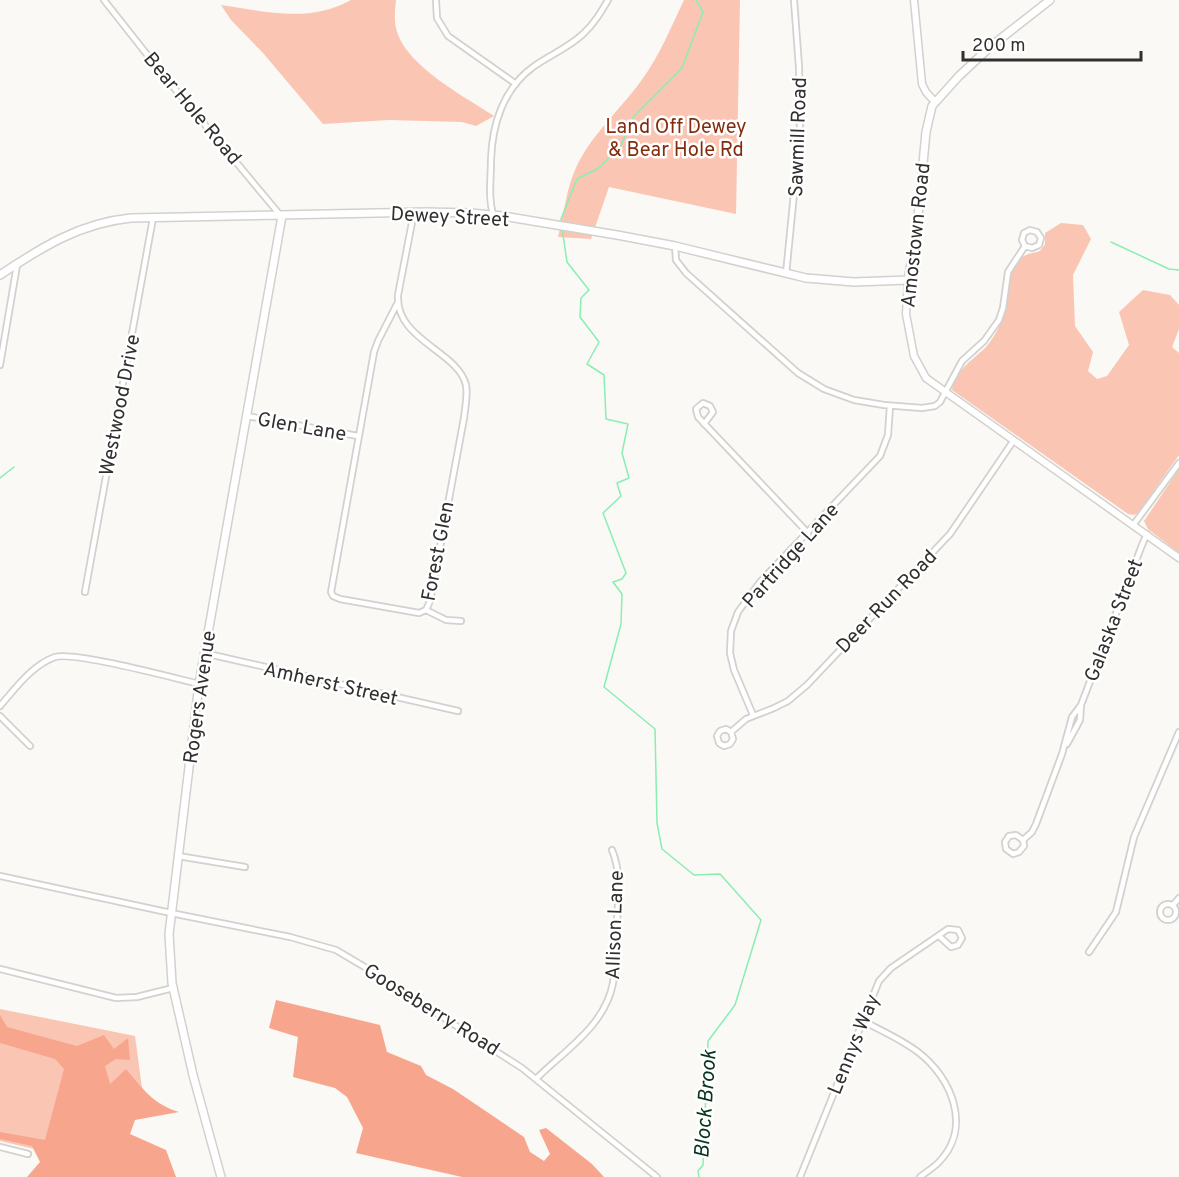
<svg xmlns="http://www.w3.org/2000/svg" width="1179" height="1177" viewBox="0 0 1179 1177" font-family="Overpass,sans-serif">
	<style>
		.green { fill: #fbc5b4 }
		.forest { fill: #f7a68d }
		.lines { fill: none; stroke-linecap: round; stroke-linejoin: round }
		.stream { stroke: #89eeb2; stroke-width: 1.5 }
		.minor-casing { stroke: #d2d1ce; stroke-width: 8 }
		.tertiary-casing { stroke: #d2d1ce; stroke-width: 9 }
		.secondary-casing { stroke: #d2d1ce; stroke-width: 10 }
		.minor { stroke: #fff; stroke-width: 4.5 }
		.tertiary { stroke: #fff; stroke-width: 6 }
		.secondary { stroke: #fff; stroke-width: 7 }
		.labels { text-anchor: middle; stroke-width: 5; stroke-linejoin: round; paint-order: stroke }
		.street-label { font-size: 20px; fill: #30302f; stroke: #fff }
		.park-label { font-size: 20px; fill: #832c0d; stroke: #fff }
		.water-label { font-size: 21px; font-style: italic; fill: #07341e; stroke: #fff }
	</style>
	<rect width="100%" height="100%" fill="#faf9f5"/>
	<path class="green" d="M351,0H396C395,9 394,19 396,28C404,65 464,96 494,116L476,126L462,122L389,120L323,124L263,53L231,20L221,5C266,12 310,23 351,0Z
		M684,0H740L736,214L609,187L591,239L558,237C564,214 566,191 575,170C589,137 620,110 641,81C659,57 671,27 684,0Z
		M1061,223L1083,225L1091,239L1073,275L1075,326L1093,352L1088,371L1097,379L1107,376L1129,345L1119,312L1143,290L1170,295L1179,305V329L1172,347L1179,353V455L1138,513L1134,515L1128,514L952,390C955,370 973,360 986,347C992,340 997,331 1001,323C1011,305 1004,263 1026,255C1030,253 1035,253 1040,251L1045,244V233Z
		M1179,469V553L1148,529L1144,521Z
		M0,1009L135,1036L142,1088L69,1157L0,1141Z"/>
	<path class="forest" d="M276,1000L380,1025L387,1052L421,1066L426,1075L453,1089L524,1137L530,1152L544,1161L550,1154L539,1130L546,1128L592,1164L604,1177H462L356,1153L363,1128L347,1097L335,1088L293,1077L298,1037L269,1028Z
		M0,1015L7,1027L77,1046L104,1035L114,1049L128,1038L130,1060L116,1059L105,1066L110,1084L126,1069C143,1089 153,1104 179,1112L135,1120L130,1134L166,1150L176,1177H27L40,1162L32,1146L0,1139V1132L45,1140L64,1069L55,1059L0,1043Z"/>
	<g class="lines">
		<path class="stream" d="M561,223V219L577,179L599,168L621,145L634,116L682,68L703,12L696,0
			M562,228L567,262L589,290L581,298L580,317L599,342L587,364L604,375L606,419L628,424L622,453L629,478L617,483L621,496L603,513L626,573L622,579L613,582L622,594L621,624L604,687L655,729L657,823L662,849L694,875L720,874L761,920L735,1005L708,1041L703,1165L698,1171L699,1177
			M1111,242L1169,269L1179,270
			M0,478L14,467"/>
		<defs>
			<path id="minor" d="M104,0L160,71L281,216
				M436,0L437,18L448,36L516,84
				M493,215C488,197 491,179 491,160C492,125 503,89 533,67C550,55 568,48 583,34C594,24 601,12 608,0
				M675,246L676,260L686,273L798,373L824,389L854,400L884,405L922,408L935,406L940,402L962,361L984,341L999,320L1003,308L1008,272L1025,246L1032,248L1039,245L1041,238L1037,232L1030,230L1024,233L1022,240L1025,246
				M786,274L800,133L799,67L794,0
				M397,304L378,341L374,352L331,592L333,596L340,599L419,613L426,610L430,601L464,418C465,408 468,395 466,385C458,351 395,340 398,295L414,212
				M0,365L17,265
				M247,416L358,436
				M704,424L713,412L710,406L703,403L696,409L698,417L808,533
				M1134,524L1179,463
				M85,592L153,218
				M426,610L446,620L461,621
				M204,653L458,711
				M0,706C15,689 32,665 55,657C74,651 174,678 199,684
				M753,715L734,670L730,653L731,631L738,612L760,582L880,456L888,435L890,406
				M0,716L30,746
				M731,732L733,739L730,744L724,746L719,743L717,736L720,731L726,729L731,732L746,719L774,708L788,701L807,685L950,534L1014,440
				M1067,744L1080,720L1081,705
				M1023,840L1024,846L1019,852L1013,854L1006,849L1005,842L1009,836L1016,835L1023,840L1032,832L1036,824L1062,754L1072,717L1081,705L1142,545L1147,534
				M178,856L245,867
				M0,876L171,913L290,937L336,950L363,966L522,1068L657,1177
				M1160 912a8 8 0 1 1 16 0a8 8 0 1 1-16 0Z
				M1173,905L1179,898
				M1089,952L1116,912L1134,837L1179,732
				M0,969L116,998L137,997L173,988
				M861,1020C880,1030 901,1039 918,1052C952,1078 973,1128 938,1163C933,1168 926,1172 920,1177
				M536,1079C565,1050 605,1026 613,983C617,963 616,943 617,923C618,898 622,874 612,850
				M0,1147L28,1154
				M800,1177L879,981L891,968L948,929L958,930L962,938L958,945L951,947L939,936"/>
			<path id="tertiary" d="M914,0L922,84L926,92L935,102
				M908,280L906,314L914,356L926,378L1179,558"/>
			<path id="secondary" d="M0,275C42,247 80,223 131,218L426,212L470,213L503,216L617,235L675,246L806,278L854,282L908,280L916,238L926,132L932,106L959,76L990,47L1050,0
				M221,1177L193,1075L172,983L169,934L199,684L282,216"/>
		</defs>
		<use href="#minor" class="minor-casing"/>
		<use href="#tertiary" class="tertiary-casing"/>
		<use href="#secondary" class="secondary-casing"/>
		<use href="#minor" class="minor"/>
		<use href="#tertiary" class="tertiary"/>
		<use href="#secondary" class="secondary"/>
	</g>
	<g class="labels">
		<g class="street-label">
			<text transform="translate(193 108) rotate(50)" y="7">Bear Hole Road</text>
			<text transform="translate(797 137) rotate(-88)" y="7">Sawmill Road</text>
			<text transform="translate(450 216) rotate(3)" y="7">Dewey Street</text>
			<text transform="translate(915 235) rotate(-84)" y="7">Amostown Road</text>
			<text transform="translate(119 405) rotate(-79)" y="7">Westwood Drive</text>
			<text transform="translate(302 426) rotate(10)" y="7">Glen Lane</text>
			<text transform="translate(437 551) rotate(-79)" y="7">Forest Glen</text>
			<text transform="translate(790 555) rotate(-48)" y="7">Partridge Lane</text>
			<text transform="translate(886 601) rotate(-46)" y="7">Deer Run Road</text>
			<text transform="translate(1113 620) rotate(-69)" y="7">Galaska Street</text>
			<text transform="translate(331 683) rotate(13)" y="7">Amherst Street</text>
			<text transform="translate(199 697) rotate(-82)" y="7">Rogers Avenue</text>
			<text transform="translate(614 925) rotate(-88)" y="7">Allison Lane</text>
			<text transform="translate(432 1009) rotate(32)" y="7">Gooseberry Road</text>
			<text transform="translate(853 1044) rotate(-68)" y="7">Lennys Way</text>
		</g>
		<g class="park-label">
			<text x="676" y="133">Land Off Dewey<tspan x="676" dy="23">&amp; Bear Hole Rd</tspan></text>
		</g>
		<g class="water-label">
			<text transform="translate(705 1104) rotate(-86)" y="7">Block Brook</text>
		</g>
	</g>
	<path d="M963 51v9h178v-9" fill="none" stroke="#30302f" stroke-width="3"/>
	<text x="972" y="51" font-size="18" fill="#30302f" stroke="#ffffff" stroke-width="4.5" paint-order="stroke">200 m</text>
</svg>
